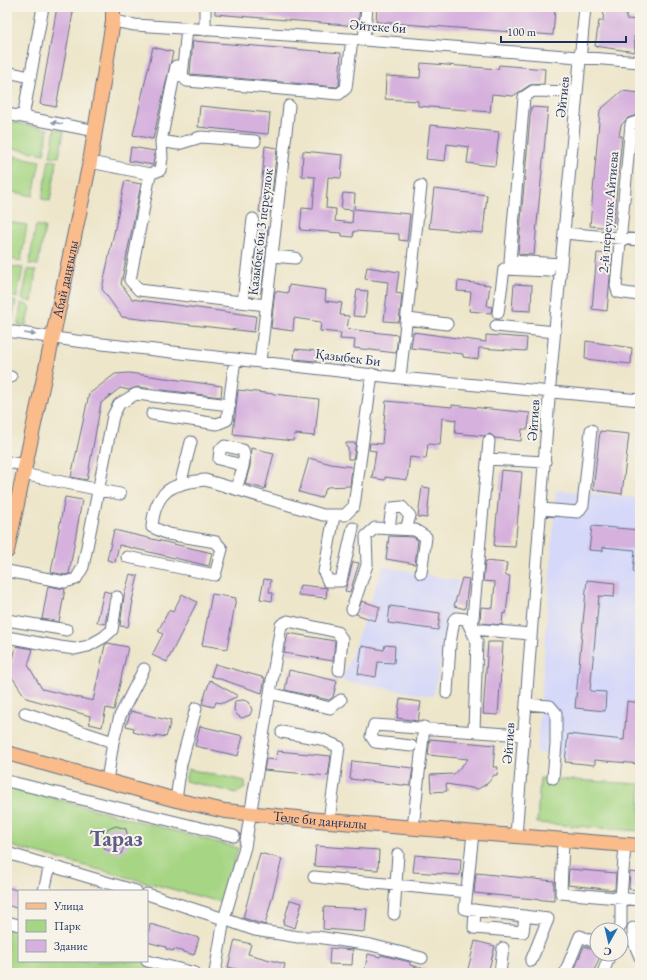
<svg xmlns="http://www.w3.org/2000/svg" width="647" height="980" viewBox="0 0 647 980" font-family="'EB Garamond',serif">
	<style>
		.built { fill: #d5d8f9 }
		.green { fill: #a6d583; stroke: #608270 }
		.building { fill: #d6b1de }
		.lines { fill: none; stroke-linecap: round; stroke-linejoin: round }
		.minor-casing { stroke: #646f84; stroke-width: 13 }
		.major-casing { stroke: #646f84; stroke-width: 16 }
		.minor { stroke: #fff; stroke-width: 11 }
		.major { stroke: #f9bc8a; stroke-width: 14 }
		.oneway { fill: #8d97ae }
		.labels { text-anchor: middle; stroke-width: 4; stroke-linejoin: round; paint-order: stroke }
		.street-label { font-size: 14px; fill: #1b2f5e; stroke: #f7f3e8 }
		.town-label { font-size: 22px; font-weight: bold; fill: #5c5c8b; stroke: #f7f3e8 }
	</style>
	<rect width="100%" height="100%" fill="#f7f3e8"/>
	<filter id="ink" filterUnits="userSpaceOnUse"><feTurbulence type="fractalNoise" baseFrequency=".025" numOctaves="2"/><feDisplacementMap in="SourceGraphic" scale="8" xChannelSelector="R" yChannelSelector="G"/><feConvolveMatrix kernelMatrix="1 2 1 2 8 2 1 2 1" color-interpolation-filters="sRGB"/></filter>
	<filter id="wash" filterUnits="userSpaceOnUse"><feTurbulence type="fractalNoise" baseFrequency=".012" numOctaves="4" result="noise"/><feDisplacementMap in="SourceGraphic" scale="16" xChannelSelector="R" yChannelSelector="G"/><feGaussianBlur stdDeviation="0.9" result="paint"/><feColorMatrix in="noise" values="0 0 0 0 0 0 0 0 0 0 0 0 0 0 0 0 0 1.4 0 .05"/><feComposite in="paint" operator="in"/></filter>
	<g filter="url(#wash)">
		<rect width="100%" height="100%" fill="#ede6ca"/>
		<path class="built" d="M556,490L640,498V761L537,753Z
			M383,566L459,581L433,696L342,681Z"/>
		<path class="green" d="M11,122L48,129L44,154L7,147Z
			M55,129L64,131L59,157L50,156Z
			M15,156L40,161L33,196L8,191Z
			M49,160L57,161L50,201L42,199Z
			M7,222L27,225L21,261L7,258Z
			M36,225L45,227L38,265L29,264Z
			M7,266L23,268L17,298L7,295Z
			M28,269L36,271L32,302L22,299Z
			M7,299L16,302L11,324H7Z
			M21,303L30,306L26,326L18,324Z
			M188,769L245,781V788L237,793L185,781Z
			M540,778L640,784V831L537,823Z
			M8,786L238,848L224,903L7,845Z
			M7,921L19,924V961H147L199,973H7Z"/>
		<g id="blocks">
			<path class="building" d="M57,7H74L56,107L40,104Z
				M215,7H360L358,26L215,14Z
				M377,7H520L555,10L553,35L376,22Z
				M604,7H627L626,19L640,20V36H634L635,52L595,46L599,21H603Z
				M193,41L341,53L339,85L337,87L190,74Z
				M153,47L173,52L153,139L133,135Z
				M421,63L498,69L499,65L545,69L544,84L530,85L513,96L492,94L490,112L418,106V101L385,99L386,76L420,78Z
				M622,91L640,93V114L628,118L621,125L619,136H622L613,228L590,226L600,110Z
				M200,106L270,113L268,134L198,127Z
				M531,107L548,108L534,255L518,254Z
				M430,125L499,132L495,166L467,163L469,147L447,144L445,161L426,159Z
				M265,146L277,148L270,213L259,212Z
				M131,147L155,151L153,165L129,161Z
				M303,151L343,155L341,178L328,177L326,208L336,209L335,221L352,223L353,210L341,209L343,193L355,194L354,209L410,214L407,241L399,240V234L354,231L353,237L342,236V233L300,230L302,208L313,209L315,177L302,176Z
				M125,181L141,184L121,284L132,299L256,316L254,332L122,317L102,289Z
				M434,189L487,195L483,233L429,228Z
				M259,226L268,227L261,293L251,292Z
				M597,253L612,254L607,311L592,309Z
				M367,267L399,272L396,293L402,294L399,322L384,321L388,282L365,279Z
				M458,281L490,285L487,306L492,307L491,313L469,311L471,292L457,291Z
				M514,284L532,285L531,311L512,310Z
				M289,285L326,290L325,301L342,303L340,315L349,316L347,329L398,335L396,353L354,348L355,340L340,339L341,333L320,331L321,322L294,318L293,331L271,328L275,291L288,293Z
				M357,290L368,291L365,317L353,316Z
				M413,332L486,342V335L527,338L526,351L479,348L478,359L463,357V354L411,348Z
				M586,341L632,348L631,364L585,359Z
				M295,349L317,351L316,361L294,359Z
				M129,373L222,386L221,397L137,387L129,390L120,388L101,403L87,480L71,477L89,394L115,374Z
				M238,390L319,399L315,436L294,434L293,441L233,434Z
				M386,401L452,407V405L530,413L528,429H522L521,441L495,438L490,434L484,436L455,433L456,420L442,418L440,445L428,444L426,459L410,457L407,480L385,477V480L372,478L376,451L369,450L370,443L382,444Z
				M600,431L629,434L622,494L593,490Z
				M346,443H356L353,459H348V448L346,447Z
				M251,448L274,453L265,489L245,484L250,466Z
				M309,458L331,464L352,467L350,486L327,487L321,498L299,492Z
				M501,470L522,472L515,547L494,546Z
				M422,487L430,488L427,518L418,517Z
				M65,497L82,500L69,574L65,575L51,572Z
				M592,526L640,530V573L633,572L635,550L603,547V551L589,550Z
				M114,530L212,553L209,566L119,545L115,562L107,560Z
				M389,536L413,537L418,540L415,564L386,559Z
				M485,561L507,563L505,575L510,576L506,614L503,613L502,625L480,623L481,607L493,608L495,582L483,581Z
				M353,562L359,563L350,592L345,591Z
				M130,574L138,576L132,601H133L128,627L120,626L124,596Z
				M462,578L469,579L465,609L454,606Z
				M264,579L271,580L269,592L273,593L272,601L260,599Z
				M587,580L615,583L614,597L599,596L590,691L606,692L605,711L575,708Z
				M300,585L327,588L326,598L298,595Z
				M48,586L65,589L59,622L42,619Z
				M104,591L111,593L105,624L97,622Z
				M182,594L197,602L167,662L152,655L163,634L158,631L169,610L173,612Z
				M212,594L236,598L227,649L202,645Z
				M362,601L380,607L375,621L356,614Z
				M390,606L440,613L438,630L388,623Z
				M288,633L335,641L333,661L284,653Z
				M488,642H503L498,715L483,714Z
				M108,643L128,647L114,710L106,708L102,727L89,724L90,716L26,698L10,674L16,646L33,649L28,665L42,689L93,701L105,645Z
				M385,645L395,646L394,663L378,662L376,677L358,674L362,646L384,650Z
				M215,664L265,678L262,693L211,676Z
				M289,670L337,681L333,697L329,700L285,690Z
				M210,680L238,696L223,703L216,702L214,707L202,704Z
				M400,699L421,702L418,721L397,718Z
				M243,700L249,702L252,710L250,715L242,718L237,715L234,710L235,701Z
				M627,701L640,703V764L595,760V765L565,762L568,734L624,740Z
				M131,711L171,721L166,737L156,735V738L133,732L134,728L126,726Z
				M200,726L243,736L238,756L195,746Z
				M430,739L495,745L493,767H498L497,775H494L488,783L478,789L446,784L447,791L431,792L430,775L454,774L468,759L428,755Z
				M277,751L331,756L328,776L264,770L266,759L276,760Z
				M352,761L413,768L410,786L350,779Z
				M116,826L126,829L127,834L130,837L127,848L124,847L121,854L104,849L105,841L103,840L106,830Z
				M316,846L379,850L378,870L314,866Z
				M260,853L282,859L265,925L243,918Z
				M415,855L461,859L460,875L413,872Z
				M569,869L616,873L615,890L568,885Z
				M630,872L640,873V890L629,889Z
				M476,873L554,881V901L474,893Z
				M7,887L19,891V909L7,905Z
				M290,900L302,903L295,928L283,924Z
				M324,907L367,909L365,932L323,929Z
				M150,924L199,938L194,955L174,949L173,951L166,949V947L147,942Z
				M235,940L251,944L248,954L285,964L283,973H250L228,967Z
				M475,941L495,946L488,973H467Z
				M584,946L597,951V954H601L593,973H573Z
				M330,948L353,950L352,965L329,964Z
				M368,954L380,957L381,955L410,962V965L432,971V973H364Z"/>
		</g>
	</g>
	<g filter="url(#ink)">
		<use href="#blocks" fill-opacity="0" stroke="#646f84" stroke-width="1"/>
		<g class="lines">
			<defs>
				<path id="minor" d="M113,21L135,25L364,40L640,62
					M187,29L182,76L187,81L339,94L346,88L352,39
					M205,30V7
					M364,40L367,7
					M176,66L161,141L162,158L160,170L150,174L130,280L139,290L266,305
					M7,72L30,77
					M7,114L96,131
					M23,117L43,7
					M161,141L178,144L201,137L255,141
					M90,162L150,174
					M564,233L640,240
					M272,256L295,258
					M561,264L510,261L524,97L533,91L577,92
					M639,295L618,292L616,286L631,124L640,121
					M243,302L253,219
					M498,313L504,269L549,271
					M408,319L447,324
					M496,326L555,332
					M7,331L76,341L400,378L640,400
					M260,362L289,106
					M7,376L11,377
					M400,378L421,186
					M152,414L217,424L227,420L235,359
					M489,441L472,629L531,634
					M488,459L545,462
					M7,462L25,465
					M23,474L120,494
					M180,485L191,442
					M236,489C239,478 247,462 243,450L225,446L220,450L219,459L242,465
					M541,509L578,512L583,505L591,430
					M334,516L324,572L328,581H341L353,528
					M389,527L392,508L402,507L410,516L406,529
					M127,557L215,575L222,549L216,542L168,534L152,527C155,491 171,483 205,480L323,515H345L354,506L372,374
					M7,571L65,582L76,579L83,567L113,416L119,404L136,394L230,405
					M352,609L367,565L366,536L375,528L415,530L426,537L421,573
					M7,620L67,630
					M7,637L60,647L75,649L88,646L104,637L112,630L117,597
					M270,693L330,708L341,700
					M447,693L450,644L454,620L456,618L466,619L477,642L474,731
					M526,704L550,706L556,713V744L553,778
					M25,713L113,742
					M282,732L321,739L339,747L329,821
					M411,746L375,742L371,736L374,725L523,735
					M7,781L234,836
					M107,781L113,742L120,716L144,669
					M176,800L181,764L196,708
					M413,828L424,727
					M473,833L465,909L548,919L531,961
					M516,836L551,372L585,7
					M563,840L561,893L640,900
					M7,853L136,891
					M314,877L467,892
					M44,891L50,865
					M147,894L224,919L245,847L281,625L288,621L337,632L342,639L339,670
					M475,910L474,928L523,932L525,916
					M394,914L398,854
					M7,922L19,925
					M633,928V940L640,957
					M618,930L621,925V898L625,845
					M147,961L195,973
					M215,973L224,919L255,930L298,937H317L371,945L422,958
					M500,973L503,948
					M565,973L580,936L597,943
					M603,973L610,954"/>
				<g id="major">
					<path id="s1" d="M7,551L90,162L113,21V7"/>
					<path id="s2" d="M7,753L176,800L225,811L329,821L640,846"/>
				</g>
			</defs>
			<use href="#minor" class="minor-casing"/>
			<use href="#major" class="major-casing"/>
			<use href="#minor" class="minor"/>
			<use href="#major" class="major"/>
		</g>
		<defs><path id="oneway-solid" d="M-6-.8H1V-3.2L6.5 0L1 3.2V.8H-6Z"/></defs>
		<g class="oneway">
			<use href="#oneway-solid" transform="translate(57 123) rotate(-169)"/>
			<use href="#oneway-solid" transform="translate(30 334) rotate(9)"/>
		</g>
	</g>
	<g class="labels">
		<g class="street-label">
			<text transform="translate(378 26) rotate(4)" y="5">Әйтеке би</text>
			<text transform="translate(562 97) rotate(-84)" y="5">Әйтиев</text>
			<text transform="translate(608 212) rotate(-85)" y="5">2-й переулок Айтиева</text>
			<text transform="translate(260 232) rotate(-83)" y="5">Казыбек би 3 переулок</text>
			<text dy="5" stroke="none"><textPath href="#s1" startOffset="278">Абай даңғылы</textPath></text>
			<text transform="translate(348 357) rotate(7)" y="5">Қазыбек Би</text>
			<text transform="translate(533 420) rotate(-86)" y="5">Әйтиев</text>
			<text transform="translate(508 743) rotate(-86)" y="5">Әйтиев</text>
			<text dy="5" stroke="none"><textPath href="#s2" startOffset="321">Төле би даңғылы</textPath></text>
		</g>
		<g class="town-label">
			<text x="116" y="846">Тараз</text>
		</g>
	</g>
	<rect width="647" height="980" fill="none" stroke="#f7f3e8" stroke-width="24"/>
	<rect x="18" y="890" width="130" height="72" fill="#f7f3e8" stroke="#9fa5b1"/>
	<rect x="26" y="903" width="20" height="6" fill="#f9bc8a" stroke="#9fa5b1"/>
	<text x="54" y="910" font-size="12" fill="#1b2f5e">Улица</text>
	<rect x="26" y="920" width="20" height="12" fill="#a6d583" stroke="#9fa5b1"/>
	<text x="54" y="930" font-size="12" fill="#1b2f5e">Парк</text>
	<rect x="26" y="940" width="20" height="12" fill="#d6b1de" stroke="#9fa5b1"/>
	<text x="54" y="950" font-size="12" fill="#1b2f5e">Здание</text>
	<g transform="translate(609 942) rotate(188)"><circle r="19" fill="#f7f3e8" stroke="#9fa5b1"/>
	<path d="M0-3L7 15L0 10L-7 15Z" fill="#1f6fb2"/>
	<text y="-6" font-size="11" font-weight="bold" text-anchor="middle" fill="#1b2f5e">С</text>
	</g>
	<path d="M501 36v6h125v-6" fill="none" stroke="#1b2f5e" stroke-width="2"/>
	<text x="507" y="36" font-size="12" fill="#1b2f5e" stroke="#f7f3e8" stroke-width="3" paint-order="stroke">100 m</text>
</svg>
